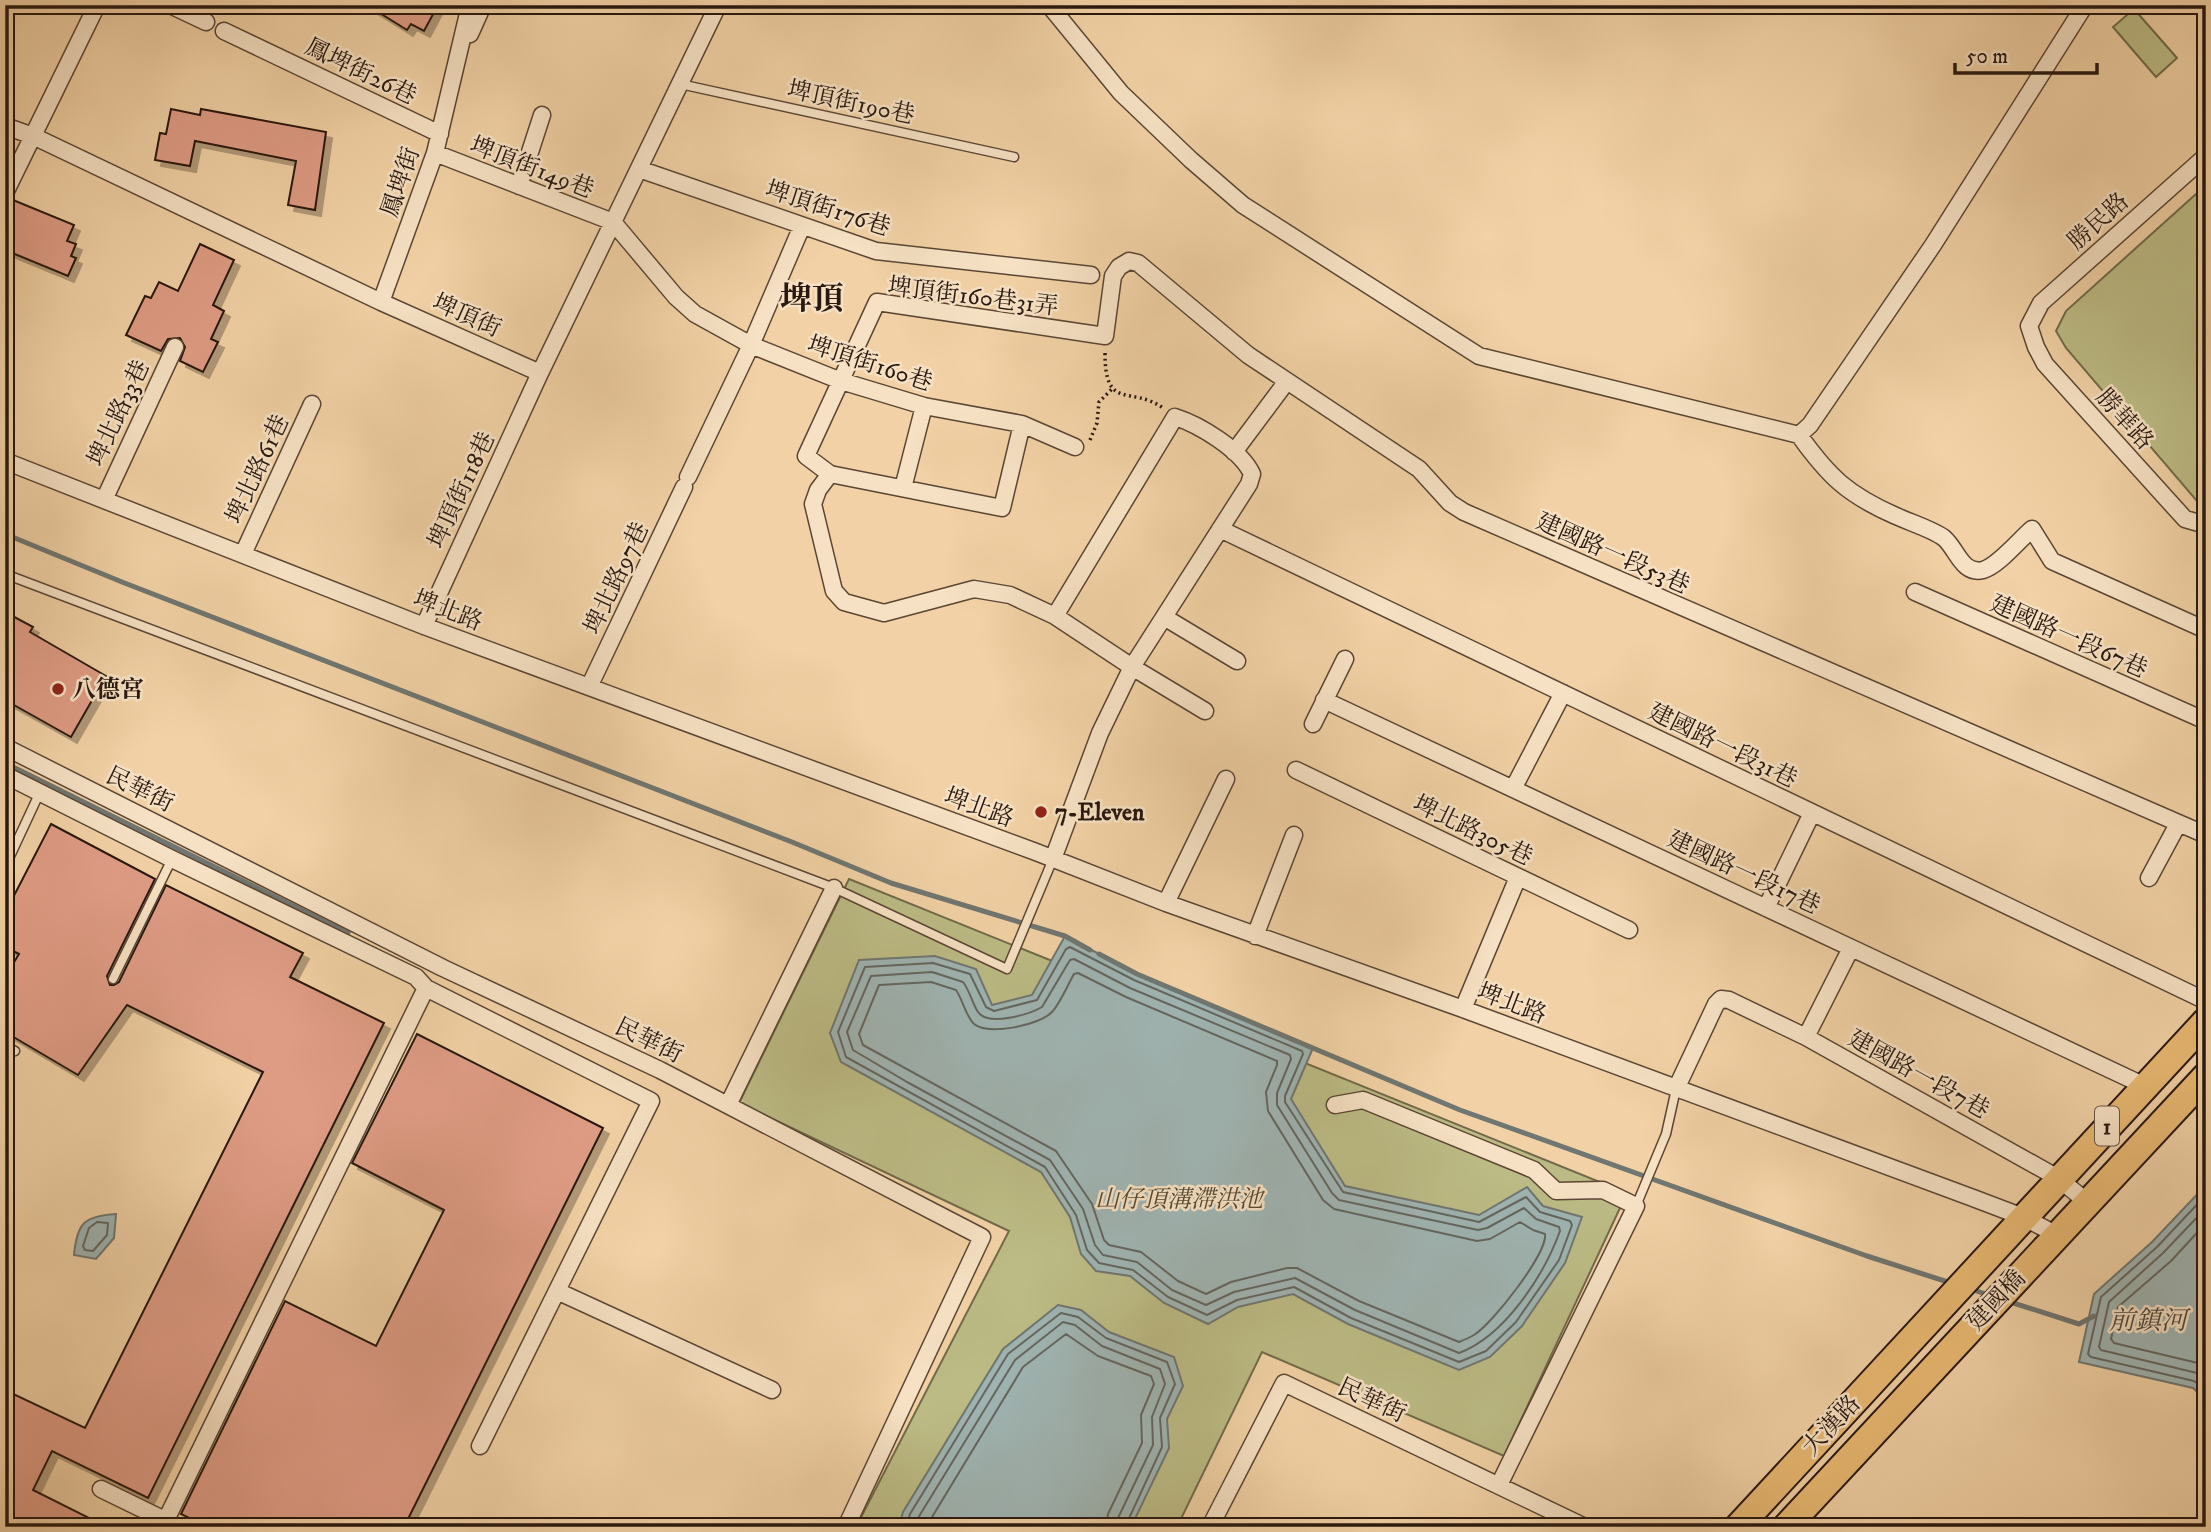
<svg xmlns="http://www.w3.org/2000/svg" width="2211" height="1532" viewBox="0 0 2211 1532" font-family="'IM FELL DW Pica','Noto Serif TC',serif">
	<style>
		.green { fill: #bcbb85; stroke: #726a4a; stroke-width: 2 }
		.water { fill: #9fb4b2; stroke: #707671; stroke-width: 2 }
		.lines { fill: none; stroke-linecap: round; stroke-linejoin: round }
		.shore { stroke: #646660; stroke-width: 2 }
		.stream { stroke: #707671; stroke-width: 5 }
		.building { fill: #df9c85; stroke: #29180f; stroke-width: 2; filter: url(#shadow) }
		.lane-casing { stroke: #5b4634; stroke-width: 11 }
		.street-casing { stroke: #5b4634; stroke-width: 19 }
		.primary-casing { stroke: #29180f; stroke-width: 30 }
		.path { stroke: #29180f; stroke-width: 3.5; stroke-dasharray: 2 3.5; stroke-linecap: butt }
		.lane { stroke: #f6e1c4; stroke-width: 8 }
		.street { stroke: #f6e1c4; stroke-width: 16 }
		.primary { stroke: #e8b872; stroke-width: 26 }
		.poi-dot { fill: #8f2418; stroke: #f6e1c4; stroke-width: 2.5 }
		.labels { text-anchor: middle; stroke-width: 5; stroke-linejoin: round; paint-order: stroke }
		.shield { fill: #f6e1c4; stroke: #665445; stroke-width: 2 }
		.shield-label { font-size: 23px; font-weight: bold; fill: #29180f }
		.street-label { font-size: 24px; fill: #29180f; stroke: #f6e1c4 }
		.poi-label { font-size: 24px; font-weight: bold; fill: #29180f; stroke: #f6e1c4; text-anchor: start }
		.park-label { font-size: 24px; font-style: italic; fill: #554932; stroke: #f6e1c4 }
		.water-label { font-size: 26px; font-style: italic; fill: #4c4740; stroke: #f6e1c4 }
		.district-label { font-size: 32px; font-weight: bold; fill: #29180f; stroke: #f6e1c4 }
	</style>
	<defs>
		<filter id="shadow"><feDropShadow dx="6" dy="6" stdDeviation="0" flood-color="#0004"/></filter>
	</defs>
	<rect width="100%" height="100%" fill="#f1d1a5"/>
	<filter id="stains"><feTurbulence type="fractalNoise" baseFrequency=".00286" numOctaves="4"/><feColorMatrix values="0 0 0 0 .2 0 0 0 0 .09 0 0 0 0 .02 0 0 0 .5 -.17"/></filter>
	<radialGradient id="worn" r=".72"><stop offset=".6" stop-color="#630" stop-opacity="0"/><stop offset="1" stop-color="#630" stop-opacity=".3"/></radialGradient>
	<path class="green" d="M2134,9L2177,58L2156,77L2113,27Z
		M2206,185V503L2196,500L2066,348L2056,331L2066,311Z
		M849,879L1627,1193L1504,1456L1262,1352L1177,1527H856L1009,1231L739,1103Z"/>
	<path class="water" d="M1065,936L1137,974L1313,1048L1291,1099L1345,1186L1479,1215L1527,1187L1543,1206L1582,1217L1565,1263L1522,1326L1490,1357L1459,1370L1348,1324L1293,1294L1238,1307L1208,1324L1164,1303L1130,1276L1096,1271L1081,1254L1070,1217L1041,1172L841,1062L830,1033L859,960L935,956L976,969L992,1005L1032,995Z
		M2206,1185V1400L2193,1388L2079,1362L2094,1294L2152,1242Z
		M116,1214L114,1238L96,1259L74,1255C77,1223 84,1216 116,1214Z
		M1058,1305L1081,1310L1109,1332L1174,1357L1183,1386L1167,1419L1169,1448L1131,1527H899L903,1512L1003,1349Z"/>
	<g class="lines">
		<path class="shore" d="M1070,947L1134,980L1302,1051L1303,1054L1285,1096V1102L1343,1192L1479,1222L1526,1197L1540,1212L1570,1221L1572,1225L1559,1260L1516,1322L1486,1351L1459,1362L1351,1318L1294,1287L1237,1300L1207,1315L1168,1297L1133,1270L1099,1263L1087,1250L1076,1215L1045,1167L846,1057L838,1032L865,967L933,963L970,974L986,1007L994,1011L1037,1000L1066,949Z
			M1074,959L1130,988L1290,1055L1291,1059L1277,1093V1105L1332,1193L1339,1200L1478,1230L1487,1228L1524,1208L1536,1219L1559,1227L1560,1231C1544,1275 1505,1336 1459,1353L1355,1310L1295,1278L1234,1292L1206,1305L1172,1290L1137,1262L1103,1255L1095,1245L1083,1209L1050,1160L907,1082L853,1050L847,1032L871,976L932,972L963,982C970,991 972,1003 978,1012C988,1027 1030,1014 1042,1007L1070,960Z
			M1078,973L1126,997L1277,1061V1065L1266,1092L1268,1111L1323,1200L1334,1209L1477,1241L1490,1239L1520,1222L1533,1230L1545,1234C1548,1253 1492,1324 1474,1335C1469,1338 1464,1340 1459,1342L1359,1301L1297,1268H1287L1231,1282L1206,1294L1178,1281L1141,1252L1109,1245L1104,1240L1092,1204L1056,1151L863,1045L859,1034L879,985L931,982L956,990C963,1000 965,1015 974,1024C989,1036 1040,1025 1052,1012C1061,1002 1067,986 1074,974Z
			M2206,1195L2157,1247L2101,1297L2088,1354L2091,1357L2194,1381L2206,1390
			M2206,1208L2163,1253L2109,1302L2099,1347L2101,1350L2197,1373L2206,1378
			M97,1222L108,1223L107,1235L93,1251L85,1250L83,1246L89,1228Z
			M2206,1223L2171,1261L2118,1307L2111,1339L2114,1343L2206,1365
			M906,1527L910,1514L1008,1354L1061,1313L1078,1317L1106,1338L1167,1362L1175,1384L1160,1418L1162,1447L1125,1527
			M915,1527L918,1518L1015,1360L1063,1322L1075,1325L1102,1346L1160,1369L1165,1384L1152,1417L1153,1445L1118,1518L1117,1527
			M926,1527L1023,1367L1066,1334L1098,1356L1151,1376L1154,1384L1141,1415L1142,1443L1108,1514L1106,1527"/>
		<path class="stream" d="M5,534L122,582L792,842L891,883L1065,936L1090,950
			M5,763L348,933
			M1099,954L1137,974L1460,1110L1867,1256L1951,1283
			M1971,1289L1991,1296
			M2007,1301L2079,1324L2094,1316"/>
	</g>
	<path class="building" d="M367,5H438L424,31L411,24L407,30Z
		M171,109L200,115L201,109L326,132L315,210L288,205L296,161L195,141L190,166L155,160L160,133L166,134Z
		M13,200L74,225L67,241L76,244L71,256L76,258L68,276L5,250V203Z
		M200,244L234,260L213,305L224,311L211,339L218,342L203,372L180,361L185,347L180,338L168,339L161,351L126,335L145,296L151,298L159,282L178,291Z
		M5,612L33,627L30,632L106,676L71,737L5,700Z
		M51,824L155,879L107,976L110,985H114L119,982L166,885L303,953L290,977L384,1023L148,1498L52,1451L33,1490L107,1527H5V1390L85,1428L263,1072L127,1005L78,1075L5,1032V977L19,954L5,947V913Z
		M417,1034L603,1128L404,1527H208L181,1514L285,1301L376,1346L444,1210L352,1163Z"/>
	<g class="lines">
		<defs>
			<path id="lane" d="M680,84L1014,157
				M5,574L834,888L1007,969L1053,859
				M5,867L40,792
				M113,979L172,859
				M5,1046L15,1051
				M1636,1206L1666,1134L1676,1089"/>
			<path id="street" d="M170,5L206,22
				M1049,5L1121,93L1191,160L1243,205L1479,356L1799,435L1810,425L1933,245L2085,5
				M224,31L440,134
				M470,34L483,5
				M5,126L33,136L381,302L540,373L718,5
				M435,153L613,222L676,297L695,314L751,345L841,381L924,406L1022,424L1075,447
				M2206,156L2041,303L2029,326L2036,347L2045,364L2185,519L2206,525
				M639,169L876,251L1091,275
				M519,186L542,115
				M5,193L97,5
				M381,302L435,153L470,5
				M1022,424L1002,508L830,474L806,456L877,302L1105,336L1113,276L1119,267L1129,261L1138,263L1248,355L1419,469L1450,503L1464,512L2206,835
				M1799,435C1829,477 1848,495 1896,516C1909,522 1934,530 1944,538C1957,549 1962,575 1983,570C1998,566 2020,539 2032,529L2052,561L2206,630
				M1234,452L1287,381
				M5,461L424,626L1036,852L1166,903L1463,1009L1973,1198L2023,1217L2057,1235
				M830,474L818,490L813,504L834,591L844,602L884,613L974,589L1010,595L1055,616L1132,667L1205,711
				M688,477L751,345L802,226
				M903,488L924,406
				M104,500L175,347
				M1220,529L2206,1001
				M243,554L312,404
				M1915,592L2206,721
				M1164,617L1237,661
				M424,626L540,373
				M589,687L684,487
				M1324,700L2145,1086
				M1313,724L1345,659
				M5,747L443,968L660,1070L982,1237L846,1527
				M1296,770L1629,930
				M5,775L172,859L416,977L426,988L651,1101L480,1446
				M1513,789L1563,693
				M1053,859L1100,733L1132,667L1249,484L1252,474C1241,450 1200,425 1175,417L1055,616
				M2149,878L2178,824
				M1166,903L1226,779
				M1766,908L1812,813
				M1255,936L1294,835
				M1463,1009L1518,877
				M1806,1037L1851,948
				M1676,1089L1716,1004L1721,999L1729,1000L1806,1037L2058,1178L2087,1202
				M728,1105L834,888
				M1335,1105L1363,1100L1534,1170L1556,1191L1603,1190L1636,1206L1499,1485
				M557,1291L772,1390
				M101,1489L179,1527
				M166,1520L426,988
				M1210,1527L1284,1383L1585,1527"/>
			<path id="primary" d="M1738,1527L2206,1021
				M1786,1527L2206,1076"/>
		</defs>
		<use href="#lane" class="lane-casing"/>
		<use href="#street" class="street-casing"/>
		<use href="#primary" class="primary-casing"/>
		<path class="path" d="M1105,353C1105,412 1131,385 1163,408
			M1090,440L1097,423L1099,402L1112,389"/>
		<use href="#lane" class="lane"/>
		<use href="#street" class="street"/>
		<use href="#primary" class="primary"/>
	</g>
	<g class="poi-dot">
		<circle cx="58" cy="689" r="7"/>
		<circle cx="1041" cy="812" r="7"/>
	</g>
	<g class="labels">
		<rect class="shield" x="2095" y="1106.5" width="24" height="39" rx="5"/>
		<g class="shield-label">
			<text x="2107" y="1134">1</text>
		</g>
		<g class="street-label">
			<text transform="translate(361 71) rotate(26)" y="8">鳳埤街26巷</text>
			<text transform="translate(851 102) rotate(12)" y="8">埤頂街190巷</text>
			<text transform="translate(532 167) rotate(21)" y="8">埤頂街149巷</text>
			<text transform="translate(400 182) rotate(-71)" y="8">鳳埤街</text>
			<text transform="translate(828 208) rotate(18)" y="8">埤頂街176巷</text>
			<text transform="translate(2098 221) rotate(-42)" y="8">勝民路</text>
			<text transform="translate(973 296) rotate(7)" y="8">埤頂街160巷31弄</text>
			<text transform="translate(467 315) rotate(24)" y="8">埤頂街</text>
			<text transform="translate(870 363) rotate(18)" y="8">埤頂街160巷</text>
			<text transform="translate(118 413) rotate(-65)" y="8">埤北路33巷</text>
			<text transform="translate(2125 419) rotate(48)" y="8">勝華路</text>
			<text transform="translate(257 469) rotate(-65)" y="8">埤北路61巷</text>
			<text transform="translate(461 490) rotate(-65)" y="8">埤頂街118巷</text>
			<text transform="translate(1613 553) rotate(24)" y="8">建國路一段53巷</text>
			<text transform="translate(616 578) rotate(-65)" y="8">埤北路97巷</text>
			<text transform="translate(448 610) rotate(21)" y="8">埤北路</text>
			<text transform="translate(2069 636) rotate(24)" y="8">建國路一段67巷</text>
			<text transform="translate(1723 745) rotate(26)" y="8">建國路一段31巷</text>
			<text transform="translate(140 789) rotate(26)" y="8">民華街</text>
			<text transform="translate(979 807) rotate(20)" y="8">埤北路</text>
			<text transform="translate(1473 830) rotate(26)" y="8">埤北路305巷</text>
			<text transform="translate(1744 872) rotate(25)" y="8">建國路一段17巷</text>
			<text transform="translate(1512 1003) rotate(21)" y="8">埤北路</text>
			<text transform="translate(649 1040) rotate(26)" y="8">民華街</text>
			<text transform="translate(1919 1074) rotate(29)" y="8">建國路一段7巷</text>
			<text transform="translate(1996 1300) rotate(-47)" y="8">建國橋</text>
			<text transform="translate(1372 1400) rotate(25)" y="8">民華街</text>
			<text transform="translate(1831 1425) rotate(-47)" y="8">大漢路</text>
		</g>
		<g class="poi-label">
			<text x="72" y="697">八德宮</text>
			<text x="1055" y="820">7-Eleven</text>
		</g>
		<g class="park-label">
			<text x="1179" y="1207">山仔頂溝滯洪池</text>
		</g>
		<g class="water-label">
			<text x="2148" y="1329">前鎮河</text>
		</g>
		<g class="district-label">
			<text x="812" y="309">埤頂</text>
		</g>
	</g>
	<rect width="2211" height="1532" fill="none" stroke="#f1d1a5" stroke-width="28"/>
	<rect x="7" y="7" width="2197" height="1518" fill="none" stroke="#29180f" stroke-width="3.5"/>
	<rect x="14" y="14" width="2183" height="1504" fill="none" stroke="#29180f" stroke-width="2"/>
	<path d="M1955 63v10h142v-10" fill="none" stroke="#29180f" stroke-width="3.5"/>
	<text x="1966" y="63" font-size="21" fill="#29180f" stroke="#f6e1c4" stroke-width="5" paint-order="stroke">50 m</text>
	<rect width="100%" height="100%" filter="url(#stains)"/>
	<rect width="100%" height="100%" fill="url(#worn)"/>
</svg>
